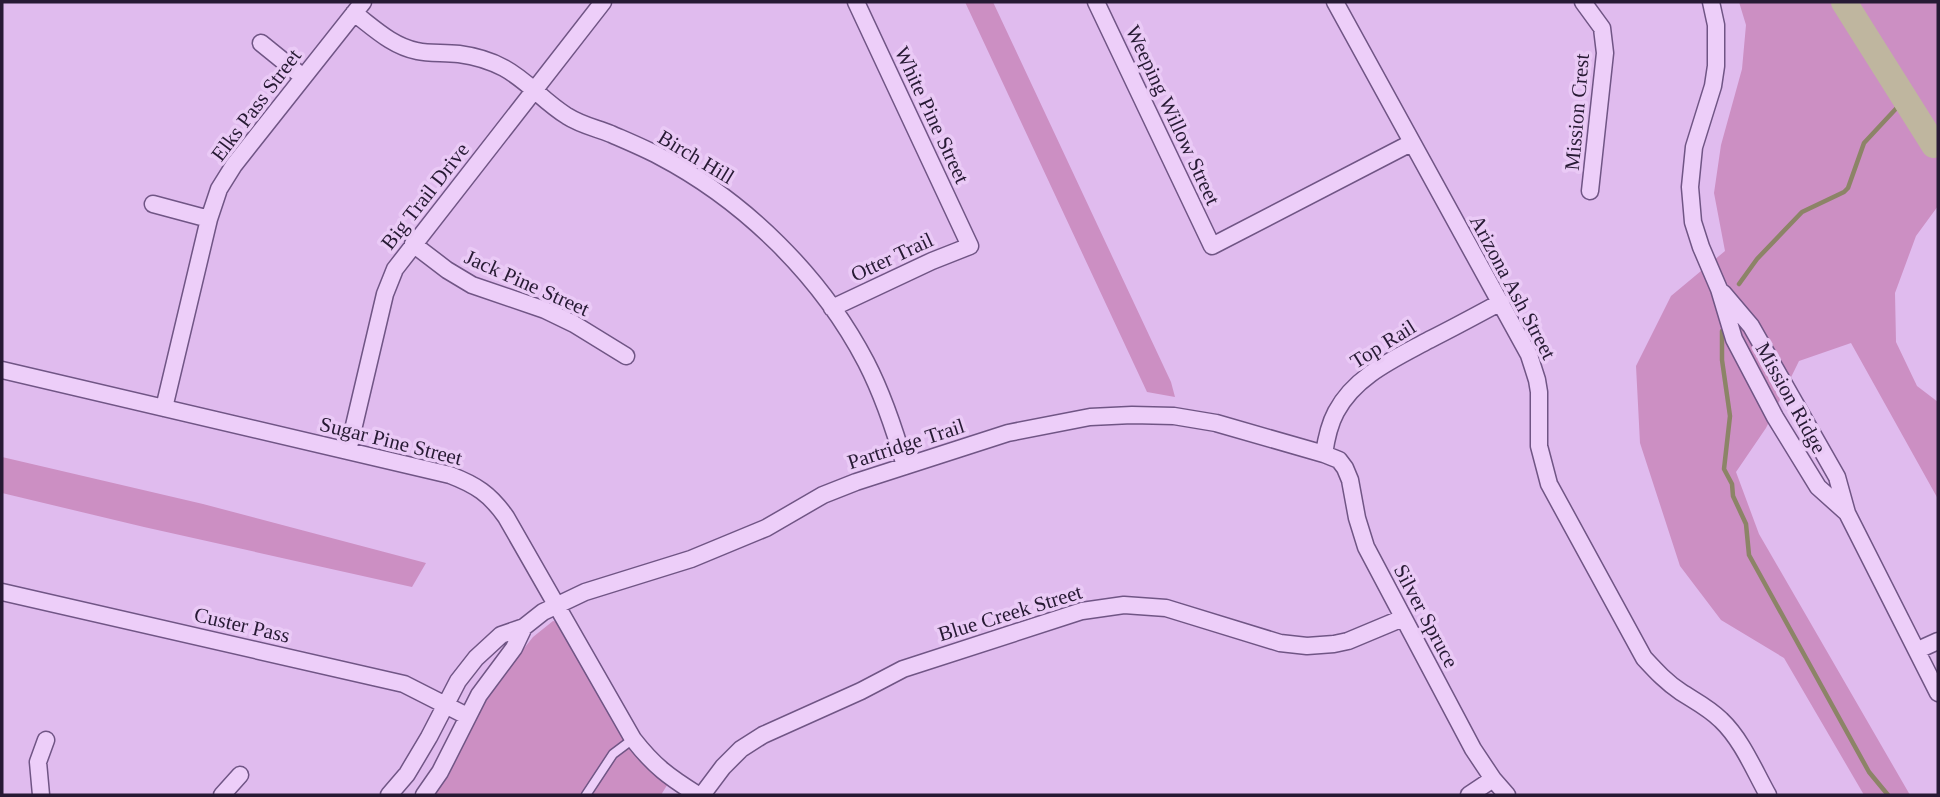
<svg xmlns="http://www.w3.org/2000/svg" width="1940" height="797" viewBox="0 0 1940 797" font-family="'Times New Roman',serif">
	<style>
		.green { fill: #cc8fc3 }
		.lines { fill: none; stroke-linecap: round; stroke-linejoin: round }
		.stream { stroke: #8c8467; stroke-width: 4.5 }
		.river { stroke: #bfb69f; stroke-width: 26 }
		.service-casing { stroke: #705585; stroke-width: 11 }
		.minor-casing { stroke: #705585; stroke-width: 19 }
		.service { stroke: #edcef9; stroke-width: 8 }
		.minor { stroke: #edcef9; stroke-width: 16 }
		.labels { text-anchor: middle; stroke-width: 7; stroke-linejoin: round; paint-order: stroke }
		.street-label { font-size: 21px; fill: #271a34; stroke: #eacaf6 }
	</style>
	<rect width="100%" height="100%" fill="#e0bbee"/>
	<path class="green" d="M965,2H993L1171,382L1175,397L1147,392Z
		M1739,2H1938V206L1916,236L1895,293L1896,342L1917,386L1938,402V499L1851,343L1799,361L1766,428L1736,472L1759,534L1910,795H1864L1784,658L1721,620L1680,566L1640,443L1636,366L1671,296L1725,251L1714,193L1721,145L1742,69L1746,25Z
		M2,457L203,504L426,563L412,587L144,527L2,493Z
		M553,621L558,622L669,782L661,795H434L449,775L476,714L500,679L533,637Z"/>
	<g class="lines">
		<path class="stream" d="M1739,284L1757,259L1802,212L1844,192L1848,188L1864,143L1905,99
			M1722,331V360L1730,416L1724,469L1732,484L1733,496L1746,524L1749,555L1869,772L1888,795"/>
		<path class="river" d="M1844,2L1934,145"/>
		<defs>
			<path id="service" d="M586,795L613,754L633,739"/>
			<path id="minor" d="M1096,2L1212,246L1411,143
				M1335,2L1529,355L1537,380L1539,392V446L1549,484L1644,658C1656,671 1666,682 1681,692C1695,701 1709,708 1721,720C1742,740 1754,770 1768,795
				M1583,2L1602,28L1605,53L1590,191
				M1711,2L1716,25V66L1713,86L1694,147L1690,187L1693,222L1701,247L1719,289L1734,339L1775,417L1818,487L1847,513
				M354,13C374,28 392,46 417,51C430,54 445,52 459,54C474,56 491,61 504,68C528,81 544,102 567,116C581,125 596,128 611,134C627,141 644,148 659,156C745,201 821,276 866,362C883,395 895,431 905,466
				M261,43L303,77
				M153,204L209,219
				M413,244L447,270L472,285L545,310L574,324L626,356
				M1723,293L1751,326L1837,477L1847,513L1938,693
				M832,308L932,261L970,246L856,2
				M2,370L450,475C476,485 490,494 506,517L633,739C654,766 669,777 698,795
				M164,408L209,219L219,189L234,165L363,2
				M348,451L385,294L395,269L603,2
				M1324,454C1326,440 1329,425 1336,412C1355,376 1394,359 1429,340C1453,328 1477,315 1501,302
				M2,592L404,684L467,716
				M1918,650L1938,641
				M41,795L38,762L46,740
				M222,795L240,775
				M389,795L407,774L429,737L458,681L476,658L501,635L524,627L543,612L585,592L691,559L766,528L823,495L856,482L1008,433L1090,417L1132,415L1174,416L1216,423L1324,454L1339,460L1345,468L1350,480L1357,518L1366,547L1473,749L1493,779L1507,795
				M424,795L440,772L479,695L514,648L524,627
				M702,795L723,767L741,749L763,735L861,691L903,669L1082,611L1124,605L1166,608L1280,643L1307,646L1334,644L1348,641L1403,618
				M1469,795L1493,779"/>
		</defs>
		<use href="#service" class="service-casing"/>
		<use href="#minor" class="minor-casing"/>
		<use href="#service" class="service"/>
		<use href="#minor" class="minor"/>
	</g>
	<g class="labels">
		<g class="street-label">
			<text transform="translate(256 105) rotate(-53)" y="7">Elks Pass Street</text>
			<text transform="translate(1577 112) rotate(-85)" y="7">Mission Crest</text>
			<text transform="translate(932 115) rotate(65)" y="7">White Pine Street</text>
			<text transform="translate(1173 115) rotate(65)" y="7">Weeping Willow Street</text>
			<text transform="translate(696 157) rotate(31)" y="7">Birch Hill</text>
			<text transform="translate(425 196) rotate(-52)" y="7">Big Trail Drive</text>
			<text transform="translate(892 257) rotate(-25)" y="7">Otter Trail</text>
			<text transform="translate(527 283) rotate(24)" y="7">Jack Pine Street</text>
			<text transform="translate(1513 287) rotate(62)" y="7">Arizona Ash Street</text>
			<text transform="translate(1383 344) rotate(-32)" y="7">Top Rail</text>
			<text transform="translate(1791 398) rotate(61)" y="7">Mission Ridge</text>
			<text transform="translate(391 441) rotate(14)" y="7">Sugar Pine Street</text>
			<text transform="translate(906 444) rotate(-18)" y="7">Partridge Trail</text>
			<text transform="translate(1010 613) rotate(-17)" y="7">Blue Creek Street</text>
			<text transform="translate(1426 616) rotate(62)" y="7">Silver Spruce</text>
			<text transform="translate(242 625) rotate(13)" y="7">Custer Pass</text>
		</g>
	</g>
	<rect width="1940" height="797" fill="none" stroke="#271a34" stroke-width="7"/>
</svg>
